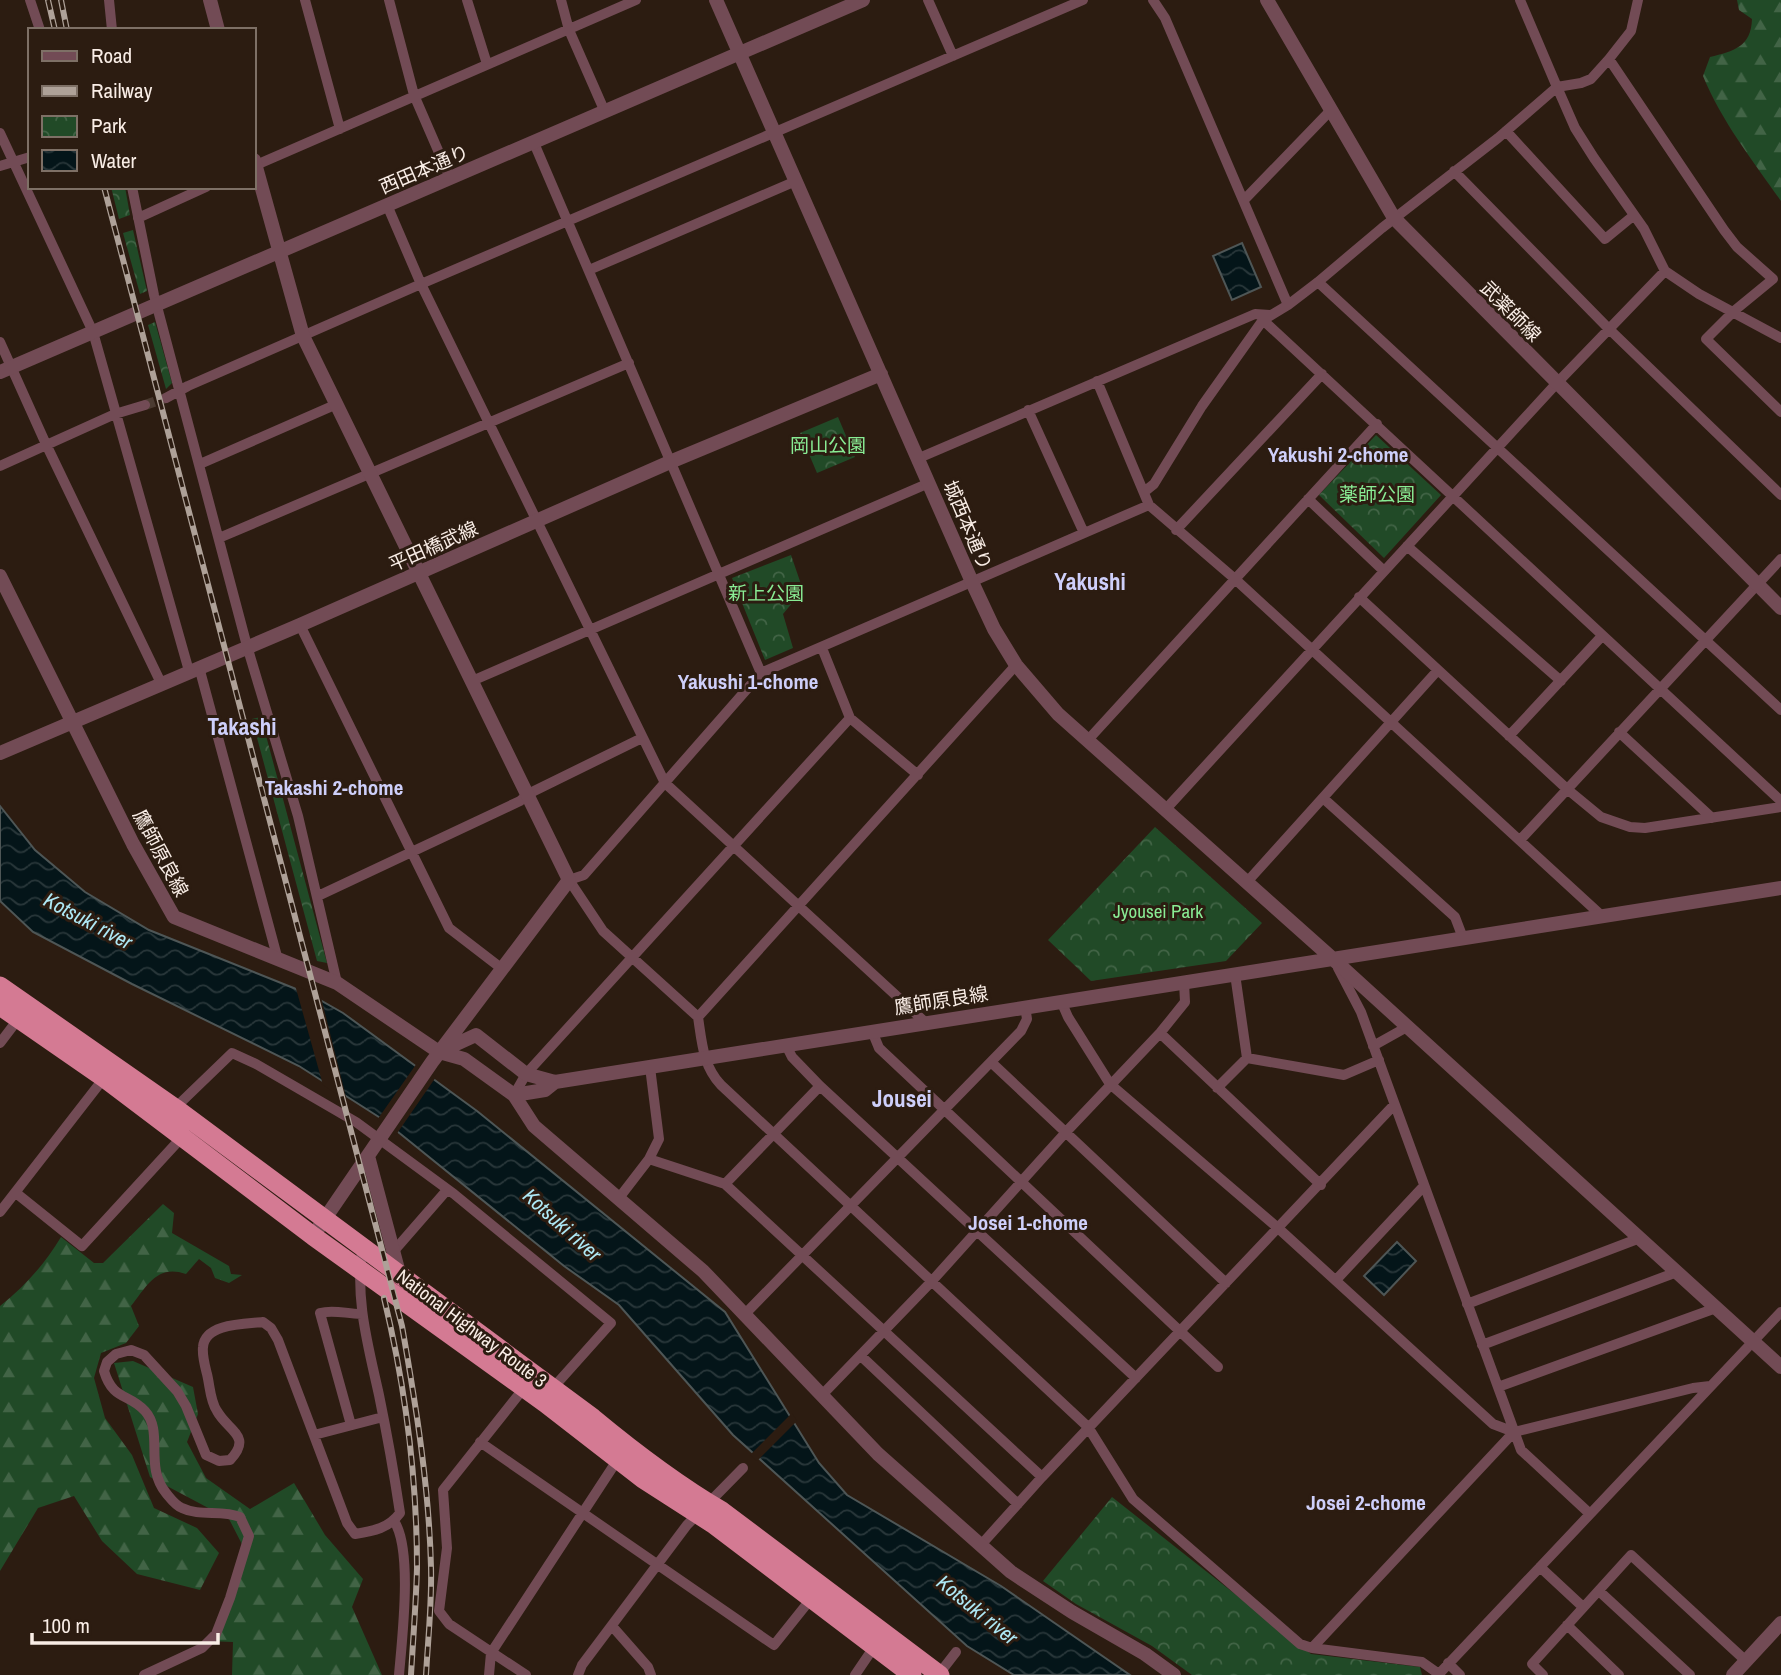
<svg xmlns="http://www.w3.org/2000/svg" width="1781" height="1675" viewBox="0 0 1781 1675" font-family="'Archivo Narrow','Noto Sans JP',sans-serif">
	<style>
		.forest { fill: url(#forest-firs) }
		.park { fill: url(#park-crowns) }
		.water { fill: url(#water-waves); stroke: #4e5656; stroke-width: 2 }
		.pier { fill: #2c1c11 }
		.lines { fill: none; stroke-linecap: round; stroke-linejoin: round }
		.minor-tunnel { stroke: #4b3b31; stroke-width: 10; stroke-dasharray: 10 5; stroke-linecap: butt }
		.minor { stroke: #724b55; stroke-width: 10 }
		.tertiary { stroke: #724b55; stroke-width: 14 }
		.trunk { stroke: #d47a93; stroke-width: 19 }
		.rail-casing { stroke: #aea198; stroke-width: 6 }
		.rail { stroke: #2c1c11; stroke-width: 3.5; stroke-dasharray: 10; stroke-linecap: butt }
		.labels { text-anchor: middle; stroke-width: 6; stroke-linejoin: round; paint-order: stroke }
		.street-label { font-size: 19px; fill: #f9ede6; stroke: #2c1c11 }
		.park-label { font-size: 19px; fill: #89ec94; stroke: #2c1c11 }
		.neighbourhood-label { font-size: 21px; font-weight: bold; fill: #cecffa; stroke: #2c1c11 }
		.water-label { font-size: 21px; font-style: italic; fill: #aee8f5; stroke: #2c1c11 }
		.quarter-label { font-size: 23px; font-weight: bold; fill: #cecffa; stroke: #2c1c11 }
	</style>
	<defs>
		<pattern id="forest-firs" width="22" height="20" patternUnits="userSpaceOnUse" patternTransform="scale(1.75)"><rect width="22" height="20" fill="#214a27"/><path d="M5 1l3.5 6h-7zM16 11l3.5 6h-7z" fill="#426446"/></pattern>
		<pattern id="park-crowns" width="20" height="18" patternUnits="userSpaceOnUse" patternTransform="scale(1.75)"><rect width="20" height="18" fill="#214a27"/><path d="M2 6a3 3 0 1 1 6 0M12 15a3 3 0 1 1 6 0" fill="none" stroke="#426446"/></pattern>
		<pattern id="water-waves" width="16" height="10" patternUnits="userSpaceOnUse" patternTransform="scale(1.75)"><rect width="16" height="10" fill="#041519"/><path d="M0 5q4-4 8 0t8 0" fill="none" stroke="#29373a"/></pattern>
	</defs>
	<rect width="100%" height="100%" fill="#2c1c11"/>
	<path class="forest" d="M1737,0H1781V201C1753,161 1722,122 1703,76L1710,57C1734,51 1751,47 1752,19L1739,10Z
		M163,1204L174,1213L172,1233L229,1266L231,1274L242,1275L229,1283L215,1278L211,1268L199,1259L186,1274C157,1264 147,1286 131,1306L139,1326L126,1343L101,1353L94,1378L105,1418L132,1455L154,1508L197,1528L219,1553L200,1590L137,1574L102,1541L74,1496L38,1508L0,1571V1306C25,1286 44,1265 61,1237L94,1263H103Z
		M133,1361L193,1387L198,1414L187,1442L206,1478L250,1509L294,1483L325,1535L363,1579L352,1607L382,1675H232L233,1642L209,1641L246,1552L229,1519L150,1477L114,1363Z"/>
	<path class="park" d="M111,187H125L130,215L119,219Z
		M133,230L147,291L140,294L123,233Z
		M155,322L172,383L166,389L148,325Z
		M838,417L855,457L817,473L800,433Z
		M1376,435L1441,495L1384,558L1319,495Z
		M791,555L803,590L783,614L793,648L765,660L732,578Z
		M261,717L327,963L317,961L252,719Z
		M1155,827L1262,923L1226,961L1091,981L1048,940Z
		M1112,1497L1311,1654L1420,1667L1422,1675H1192L1152,1646L1076,1604L1043,1581Z"/>
	<path class="water" d="M1242,243L1261,287L1232,300L1213,256Z
		M0,806L35,850L85,892L149,930L311,995L343,1013L477,1111L725,1312L819,1463L847,1495L1001,1586L1130,1675H1014L967,1646L733,1435L619,1305L564,1266L382,1119L299,1066L132,984L33,932L0,901Z
		M1397,1242L1416,1261L1384,1295L1364,1276Z"/>
	<path class="pier" d="M295,985L321,997L347,1101L323,1085Z
		M417,1063L436,1077L396,1135L377,1120Z
		M792,1413L797,1421L757,1461L750,1455Z"/>
	<g class="lines">
		<path class="minor-tunnel" d="M145,405L166,398"/>
		<path class="minor" d="M30,0L40,30
			M109,0L112,30
			M305,0L340,129
			M389,0L414,95L450,178
			M467,0L487,64
			M561,0L569,30L605,112
			M928,0L953,56
			M1153,0L1165,18L1288,305
			M1638,0L1631,31L1609,59L1591,79L1581,83L1557,87L1575,128L1594,158L1644,229L1665,271L1699,294L1781,338
			M1609,59L1724,230L1737,247L1773,279L1734,311L1706,339L1781,412
			M1506,131L1605,239L1633,216
			M0,133L93,332L189,671
			M534,143L761,673
			M0,166L30,157
			M254,166L636,0
			M1454,171L1608,328L1781,495
			M132,187L154,295L247,646L298,816L337,983
			M1244,200L1331,110
			M387,205L421,284L665,783L926,1023
			M138,218L206,187
			M589,270L796,181
			M1318,282L1781,710
			M1263,320L1781,801
			M0,342L45,442L161,683
			M1097,381L1149,505L1235,579L1603,917
			M166,398L188,386L421,284L1083,0
			M1028,410L1084,533
			M919,458L1255,314L1270,315
			M200,464L337,404
			M0,466L115,414L145,405
			M1144,492L1154,484L1202,406L1263,320L1288,305L1318,282L1382,228L1498,138L1557,87L1520,0
			M1308,499L1384,571
			M1176,530L1322,374
			M219,538L629,363
			M1407,546L1561,681
			M1359,597L1567,789L1601,817L1630,827L1645,828L1781,807
			M300,625L449,928L501,968
			M1016,665L698,1017C702,1043 703,1066 721,1085L1088,1427L1133,1499L1300,1644L1312,1648L1422,1662L1439,1674
			M199,667L278,960
			M472,681L929,483
			M850,718L918,775
			M1619,732L1712,818
			M1509,736L1602,636
			M1087,741L1377,424
			M1323,798L1455,917L1463,938
			M1165,810L1556,384L1665,271
			M1521,839L1781,559
			M1247,882L1438,670
			M318,896L520,801L528,794L642,738
			M1338,968L1361,1012L1521,1450L1589,1513
			M1061,1001L1068,1017L1110,1084L1278,1228L1493,1424L1514,1432
			M698,1017L603,931L569,880L584,875L761,673L1149,505
			M872,1031L879,1048L1218,1367
			M1160,1033L1321,1185
			M0,1043L19,1018
			M786,1045L792,1057L820,1086L1136,1378
			M1373,1046L1407,1027
			M1247,1058L1344,1075L1379,1060
			M992,1063L1226,1283
			M1217,1088L1247,1058L1235,974
			M514,1095L526,1074L850,718L822,648
			M175,1108L232,1053L256,1064L356,1122L454,1194L611,1323L552,1389
			M649,1159L725,1184L1042,1477
			M725,1184L820,1086
			M16,1193L82,1246L183,1136
			M619,1198L649,1159L659,1139L650,1067
			M0,1212L104,1078
			M393,1252L447,1190
			M1336,1280L1423,1187
			M1467,1304L1640,1238
			M745,1314L1021,1031L1027,1019L1025,1006
			M1482,1345L1677,1272
			M861,1356L1018,1504
			M1498,1387L1716,1308
			M524,1388L443,1490L447,1548L439,1611L449,1624L526,1675
			M822,1395L932,1281L1066,1132L1160,1033L1185,1002L1184,982
			M351,1425L320,1313C334,1309 346,1314 361,1314
			M314,1435L383,1417
			M480,1442L774,1645L810,1600
			M394,1521C413,1549 402,1639 399,1675
			M980,1546L1042,1477L1394,1105
			M1540,1567L1583,1607
			M1599,1591L1690,1675
			M1567,1625L1619,1675
			M612,1626L648,1667L651,1675
			M1312,1648L1514,1432L1693,1388L1710,1386
			M1448,1663L1460,1675
			M939,1674L956,1652
			M144,1675L202,1648L216,1634L230,1598L249,1536L240,1517C222,1509 200,1517 182,1508C175,1505 171,1499 166,1493C144,1466 164,1432 145,1411C129,1393 113,1401 104,1371L107,1362L116,1354L131,1350L144,1355L177,1391L186,1406L206,1455L219,1461L230,1460C253,1436 228,1431 217,1411C210,1401 210,1386 207,1374C205,1366 202,1356 203,1347C205,1323 246,1324 263,1322L271,1328L278,1340L347,1523L355,1534C374,1531 389,1528 400,1513C394,1473 387,1434 379,1395C368,1345 354,1296 363,1245
			M489,1675L491,1653L618,1459
			M578,1675L582,1665L687,1525L743,1468
			M855,1675L874,1647
			M1438,1675L1781,1312
			M1543,1675L1532,1664L1631,1555L1746,1661"/>
		<path class="tertiary" d="M210,0L218,30
			M716,0L972,582L994,629L1016,665L1058,714L1333,959L1781,1367
			M1267,0L1394,218L1781,608
			M254,160L303,336L569,880L432,1062L313,1236
			M0,372L863,0
			M0,576L133,844L174,917L337,983L439,1052L464,1059L514,1095L534,1126L703,1271L878,1454L1011,1572L1072,1612L1145,1654L1174,1675
			M0,753L300,625L670,462L881,374
			M439,1052L476,1035L526,1074L555,1082L1781,888
			M514,1095L545,1090L555,1082
			M368,1156L399,1273
			M1733,1675L1781,1623"/>
		<path class="trunk" d="M0,986L175,1108L593,1418C634,1452 676,1484 722,1511L940,1675
			M0,1006L104,1078L313,1236L545,1403L643,1479L713,1524L912,1675"/>
		<defs>
			<path id="rail" d="M48,0L55,30
				M61,0L67,30
				M104,187L402,1326C416,1406 429,1486 431,1567C432,1603 428,1639 426,1675
				M384,1298C405,1385 417,1478 417,1568C416,1604 413,1640 411,1675"/>
		</defs>
		<use href="#rail" class="rail-casing"/>
		<use href="#rail" class="rail"/>
	</g>
	<g class="labels">
		<g class="street-label">
			<text transform="translate(424 169) rotate(-23)" y="7">西田本通り</text>
			<text transform="translate(1511 311) rotate(45)" y="7">武薬師線</text>
			<text transform="translate(968 525) rotate(67)" y="7">城西本通り</text>
			<text transform="translate(433 546) rotate(-24)" y="7">平田橋武線</text>
			<text transform="translate(161 853) rotate(62)" y="7">鷹師原良線</text>
			<text transform="translate(941 1000) rotate(-9)" y="7">鷹師原良線</text>
			<text transform="translate(472 1328) rotate(37)" y="7">National Highway Route 3</text>
		</g>
		<g class="park-label">
			<text x="828" y="452">岡山公園</text>
			<text x="1377" y="501">薬師公園</text>
			<text x="766" y="600">新上公園</text>
			<text x="1158" y="918">Jyousei Park</text>
		</g>
		<g class="neighbourhood-label">
			<text x="1338" y="462">Yakushi 2-chome</text>
			<text x="748" y="689">Yakushi 1-chome</text>
			<text x="334" y="795">Takashi 2-chome</text>
			<text x="1028" y="1230">Josei 1-chome</text>
			<text x="1366" y="1510">Josei 2-chome</text>
		</g>
		<g class="water-label">
			<text transform="translate(88 921) rotate(28)" y="7">Kotsuki river</text>
			<text transform="translate(562 1225) rotate(42)" y="7">Kotsuki river</text>
			<text transform="translate(977 1610) rotate(39)" y="7">Kotsuki river</text>
		</g>
		<g class="quarter-label">
			<text x="1090" y="590">Yakushi</text>
			<text x="242" y="735">Takashi</text>
			<text x="902" y="1107">Jousei</text>
		</g>
	</g>
	<rect x="28" y="28" width="228" height="161" fill="#2c1c11" stroke="#7e7066" stroke-width="2"/>
	<rect x="42" y="51" width="35" height="10" fill="#724b55" stroke="#7e7066" stroke-width="2"/>
	<text x="91" y="63" font-size="21" fill="#f9ede6">Road</text>
	<rect x="42" y="86" width="35" height="10" fill="#aea198" stroke="#7e7066" stroke-width="2"/>
	<text x="91" y="98" font-size="21" fill="#f9ede6">Railway</text>
	<rect x="42" y="116" width="35" height="21" fill="url(#park-crowns)" stroke="#7e7066" stroke-width="2"/>
	<text x="91" y="133" font-size="21" fill="#f9ede6">Park</text>
	<rect x="42" y="150" width="35" height="21" fill="url(#water-waves)" stroke="#7e7066" stroke-width="2"/>
	<text x="91" y="168" font-size="21" fill="#f9ede6">Water</text>
	<path d="M32 1633v10h186v-10" fill="none" stroke="#f9ede6" stroke-width="3.5"/>
	<text x="42" y="1633" font-size="21" fill="#f9ede6" stroke="#2c1c11" stroke-width="5" paint-order="stroke">100 m</text>
</svg>
